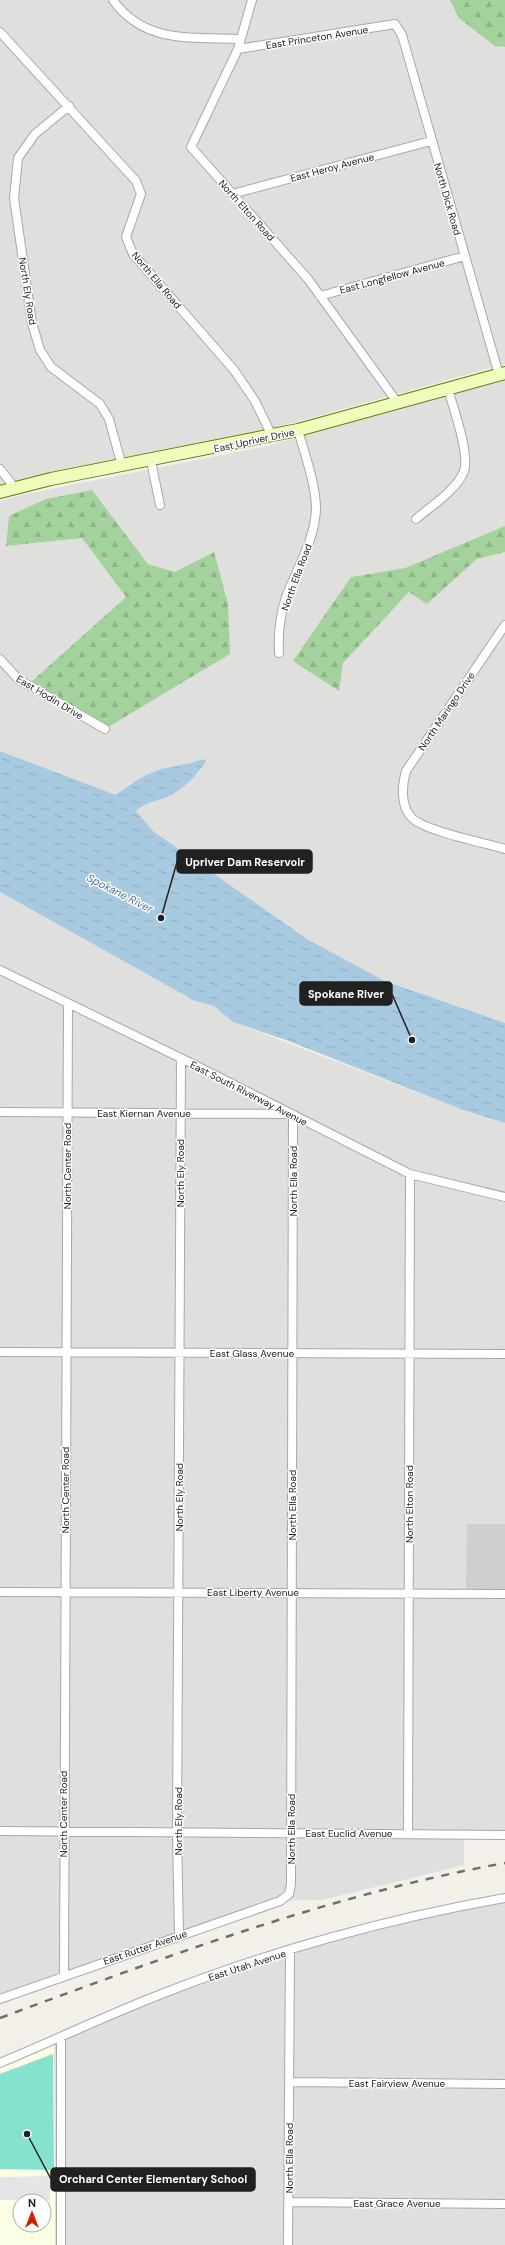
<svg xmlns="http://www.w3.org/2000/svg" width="505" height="2245" viewBox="0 0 505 2245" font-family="'DM Sans',sans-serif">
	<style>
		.residential { fill: #dfdfde; fill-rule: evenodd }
		.education { fill: #fbffe4; fill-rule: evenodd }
		.religious { fill: #cfcfcf }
		.forest { fill: url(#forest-firs) }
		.pitch { fill: #85e2cd }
		.parking { fill: #e5e5e5 }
		.water { fill: url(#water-ripples) }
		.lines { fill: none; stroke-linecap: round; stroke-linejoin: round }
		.minor-casing { stroke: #a8a8a8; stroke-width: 10 }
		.secondary-casing { stroke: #5e7f02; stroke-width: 14 }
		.minor { stroke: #fff; stroke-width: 8 }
		.secondary { stroke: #eefcbc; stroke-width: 12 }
		.rail { stroke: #6f6f6f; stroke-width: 2.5; stroke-dasharray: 8 8; stroke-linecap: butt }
		.labels { text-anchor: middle; stroke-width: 3; stroke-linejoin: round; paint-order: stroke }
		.street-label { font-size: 10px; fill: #212121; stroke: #fff }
		.water-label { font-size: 11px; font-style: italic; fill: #496eb5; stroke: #fff }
		.leader { fill: none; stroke: #212121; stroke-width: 1.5 }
		.callout-dot { fill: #212121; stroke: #fff; stroke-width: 1.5 }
		.callout { fill: #212121; stroke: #212121; stroke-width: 1.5 }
		.callout-label { font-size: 11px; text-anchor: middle; font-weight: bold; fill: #fff }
	</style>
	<defs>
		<pattern id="forest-firs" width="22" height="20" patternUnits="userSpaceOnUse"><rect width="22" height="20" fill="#a3d29c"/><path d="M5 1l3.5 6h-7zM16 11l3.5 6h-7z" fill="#8cb486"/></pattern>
		<pattern id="water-ripples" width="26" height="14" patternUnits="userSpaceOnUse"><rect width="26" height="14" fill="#a8cae0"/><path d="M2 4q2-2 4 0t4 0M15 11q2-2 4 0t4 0" fill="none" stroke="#90adc0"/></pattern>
	</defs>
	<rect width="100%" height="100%" fill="#f2f0e8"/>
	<path class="residential" d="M0,0H450L460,18L502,48L505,47V364L257,433L0,486Z
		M505,380V526L405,568L351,577L343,663L409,592L427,604L477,559L505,552V1023L385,981L307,939L153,831L136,811L142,806L169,796L200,772L190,765L165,768L129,784L116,795L0,751V501L21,495L267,446ZM92,490L148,564L175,572L31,682L126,597L82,538L6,546L9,516Z
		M0,892L195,1001L214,1006L233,1022L463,1110L505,1123V1524H467L505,1591V1831L464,1830V1865L322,1900L263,1901L0,1996Z
		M505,1902V2245H55L54,2045L155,2000L277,1958L405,1922Z"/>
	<path class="education" d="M54,2045L55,2245H0V2066ZM20,2201H44V2225H20Z"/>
	<path class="religious" d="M467,1524H505V1591L466,1590Z"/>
	<path class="forest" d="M450,0H505V47L495,46L459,18Z
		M92,490L148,564L175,572L214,552L228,604L230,654L108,727L31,682L126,597L82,538L6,546L9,516L46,499Z
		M505,526V552L477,559L427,604L409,592L343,663L339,691L293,661L351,577L405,568Z"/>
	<path class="pitch" d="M53,2054L54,2170L0,2169V2074Z"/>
	<path class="parking" d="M50,2176V2200H0V2177Z"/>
	<path class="water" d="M0,751L116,795C130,784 149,771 166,768C180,765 191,764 203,759L206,761C198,775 181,791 167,797C156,801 145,803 136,811L153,831L307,939L385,981L505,1023V1123L463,1110L286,1040L233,1022L214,1006L195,1001L0,892Z"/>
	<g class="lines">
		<defs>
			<path id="minor" d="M113,0C144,44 192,37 240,39
				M252,0L238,49L191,147L308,279L397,402
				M0,32L136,181L141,194L126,237L133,254L234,370L255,401L272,436
				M238,49L395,24L402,35L499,375
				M69,106L35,134L18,158L14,198L32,323L40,350L51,367L100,404L109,419L122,466
				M232,194L431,141
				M320,296L465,256
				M151,461L160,505
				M0,469L14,487
				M416,519C431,506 457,490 464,471C470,454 453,407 448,389
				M505,625L406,771C402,785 400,806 412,818C425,831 485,843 505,849
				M279,653C278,634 280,615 286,597C297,568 316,538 316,507C315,482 305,455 298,430
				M0,659L18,679L105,729
				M0,970L193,1064L410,1174L505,1197
				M0,1112L287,1114
				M0,1352L505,1354
				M0,1592L505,1594
				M0,1831L505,1835
				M408,1834L410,1174
				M179,1935L177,1833L181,1059
				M64,1976L68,1004
				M0,1999L280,1901L289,1894L291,1884L293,1115
				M0,2063C53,2041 105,2016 159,1995C267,1952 390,1918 505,1898
				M289,2082L505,2084
				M289,2202L505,2204
				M61,2245V2037
				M288,2245L290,1951"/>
			<path id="secondary" d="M0,492L51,479L298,430L505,373"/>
		</defs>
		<use href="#minor" class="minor-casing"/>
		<use href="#secondary" class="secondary-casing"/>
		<use href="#minor" class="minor"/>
		<use href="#secondary" class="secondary"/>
		<path class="rail" d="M0,2018C165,1957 332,1894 505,1863"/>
	</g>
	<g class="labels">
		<g class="street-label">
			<text transform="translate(317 37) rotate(-9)" y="4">East Princeton Avenue</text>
			<text transform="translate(332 167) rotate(-15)" y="4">East Heroy Avenue</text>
			<text transform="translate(448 199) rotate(74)" y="4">North Dick Road</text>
			<text transform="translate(247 210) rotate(48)" y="4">North Elton Road</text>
			<text transform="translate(392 276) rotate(-15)" y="4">East Longfellow Avenue</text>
			<text transform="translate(157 280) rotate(50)" y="4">North Ella Road</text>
			<text transform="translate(28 291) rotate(81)" y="4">North Ely Road</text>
			<text transform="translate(254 440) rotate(-12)" y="4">East Upriver Drive</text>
			<text transform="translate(296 577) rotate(-70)" y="4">North Ella Road</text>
			<text transform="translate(50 697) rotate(31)" y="4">East Hodin Drive</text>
			<text transform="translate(446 711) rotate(-56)" y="4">North Maringo Drive</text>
			<text transform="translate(249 1093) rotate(27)" y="4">East South Riverway Avenue</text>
			<text x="144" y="1117">East Kiernan Avenue</text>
			<text transform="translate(67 1166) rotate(-90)" y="4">North Center Road</text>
			<text transform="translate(180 1173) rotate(-90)" y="4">North Ely Road</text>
			<text transform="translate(293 1181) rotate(-90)" y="4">North Ella Road</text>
			<text x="252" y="1357">East Glass Avenue</text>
			<text transform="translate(65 1490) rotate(-90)" y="4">North Center Road</text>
			<text transform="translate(179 1497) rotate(-90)" y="4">North Ely Road</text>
			<text transform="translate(409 1504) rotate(-90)" y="4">North Elton Road</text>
			<text transform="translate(292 1505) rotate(-90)" y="4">North Ella Road</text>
			<text x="253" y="1596">East Liberty Avenue</text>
			<text transform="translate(63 1814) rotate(-90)" y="4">North Center Road</text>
			<text transform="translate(178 1821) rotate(-90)" y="4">North Ely Road</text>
			<text transform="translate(291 1829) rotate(-90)" y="4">North Ella Road</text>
			<text x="349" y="1837">East Euclid Avenue</text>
			<text transform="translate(145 1947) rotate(-19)" y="4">East Rutter Avenue</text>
			<text transform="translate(247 1965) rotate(-18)" y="4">East Utah Avenue</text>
			<text x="397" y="2087">East Fairview Avenue</text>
			<text transform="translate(289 2158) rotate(-90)" y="4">North Ella Road</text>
			<text x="397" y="2207">East Grace Avenue</text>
		</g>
		<g class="water-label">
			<text transform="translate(120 893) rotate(27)" y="4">Spokane River</text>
		</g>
	</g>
	<path class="leader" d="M161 918L177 862M412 1040L392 994M27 2134L51 2179"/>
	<g class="callout-dot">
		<circle cx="161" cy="918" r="4"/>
		<circle cx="412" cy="1040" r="4"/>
		<circle cx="27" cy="2134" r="4"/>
	</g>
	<g class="callout">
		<rect x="177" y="850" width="135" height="23" rx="4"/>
		<rect x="300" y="982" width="92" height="23" rx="4"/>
		<rect x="51" y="2168" width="204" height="23" rx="4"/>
	</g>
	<g class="callout-label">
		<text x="245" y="866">Upriver Dam Reservoir</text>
		<text x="346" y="998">Spokane River</text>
		<text x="153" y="2183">Orchard Center Elementary School</text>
	</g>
	<g transform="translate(32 2213)"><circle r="19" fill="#ffffff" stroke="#a6a6a6"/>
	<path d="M0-3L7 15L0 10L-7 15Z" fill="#d32100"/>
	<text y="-6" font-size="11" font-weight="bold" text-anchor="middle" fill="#212121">N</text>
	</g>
</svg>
